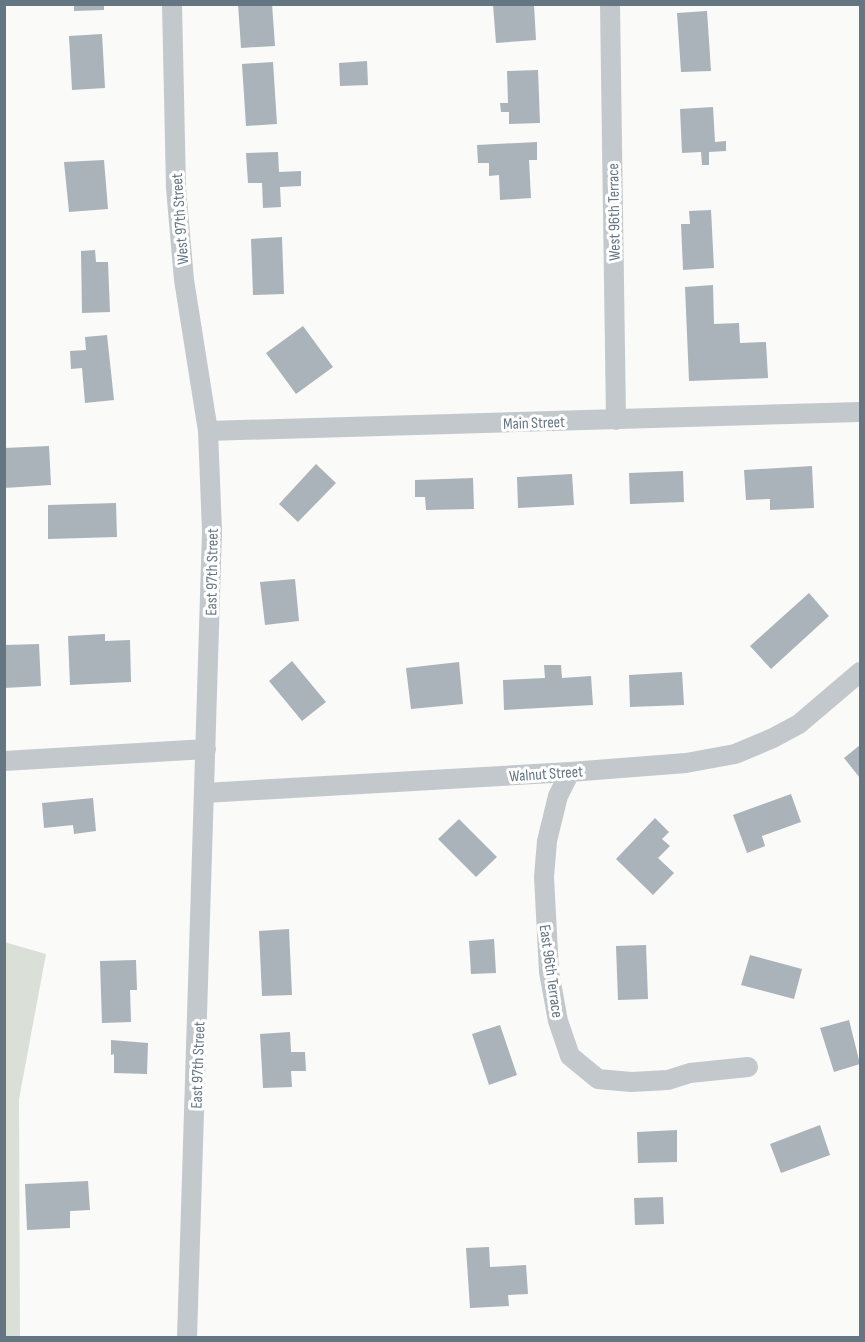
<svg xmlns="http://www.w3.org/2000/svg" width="865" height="1342" viewBox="0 0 865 1342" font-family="'Sofia Sans Condensed',sans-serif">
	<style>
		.green { fill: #dadfd7 }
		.building { fill: #aab3b9 }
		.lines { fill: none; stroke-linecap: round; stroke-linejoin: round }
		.street { stroke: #c3c8cc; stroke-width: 20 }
		.labels { text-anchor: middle; stroke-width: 6; stroke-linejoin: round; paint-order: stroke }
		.street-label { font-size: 16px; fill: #657683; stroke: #fff }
	</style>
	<rect width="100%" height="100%" fill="#fafaf8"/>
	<path class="green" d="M4,942L46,954L19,1099L20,1338L4,1337Z"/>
	<path class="building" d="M74,4H104V10L74,11Z
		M238,4H272L275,46L241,48Z
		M493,5H534L536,40L496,43Z
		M707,11L711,71L681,72L677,13Z
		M102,34L105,88L72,90L69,36Z
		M367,61L368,85L340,86L339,63Z
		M273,62L277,124L246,126L242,64Z
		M538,70L540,123L509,124V112H501L500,103H508L507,71Z
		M713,107L715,142L726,141V151L709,152V165H702L701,152L682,153L680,109Z
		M537,142V160H529L531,198L500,200L499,175L489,176V163H478L477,145Z
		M278,152L279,172L301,171V186L280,187L281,207L263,208L262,183H248L246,153Z
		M104,160L108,209L69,212L64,162Z
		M711,210L714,268L683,270L681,224H690L689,211Z
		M282,237L284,294L253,295L251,239Z
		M95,250L96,262H108L110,312L82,313L81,251Z
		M713,285L714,324L739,323L740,343L766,342L768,378L689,381L685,287Z
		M303,326L333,367L296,394L266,353Z
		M107,335L114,400L85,403L82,368L71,369L70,351L86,350L85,337Z
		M49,446L51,485L4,488V448Z
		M316,464L336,483L298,522L279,504Z
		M812,466L814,508L770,510V499L746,500L744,470Z
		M683,471L684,502L630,504L629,473Z
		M572,474L574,505L518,508L517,477Z
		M473,478L474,509L426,510L425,497H415V480Z
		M116,503L117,537L48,539V505Z
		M295,579L299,621L265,625L260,582Z
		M809,593L829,616L771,669L750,646Z
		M105,634V641L130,640L131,682L70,685L68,636Z
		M39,644L41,686L4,688V645Z
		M292,661L326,702L302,721L269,681Z
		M459,662L463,704L411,709L406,668Z
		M544,665H561L562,678L591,676L593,705L504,710L503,680L545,678Z
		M682,672L684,705L630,707L629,675Z
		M860,745V778L844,758Z
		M791,794L801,822L762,836L765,846L747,853L733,815Z
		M93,798L96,831L74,834L73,825L44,828L42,803Z
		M655,818L669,832L662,839L670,846L658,858L674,873L653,895L616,859Z
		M459,819L497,857L476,877L438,839Z
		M289,929L292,995L262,996L259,931Z
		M494,939L496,973L471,974L469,941Z
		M646,945L648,999L618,1000L616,946Z
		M750,955L802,969L794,999L741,985Z
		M136,960L137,990H130L131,1022L102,1023L100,961Z
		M849,1020L860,1064L834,1072L820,1028Z
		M500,1025L517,1075L489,1085L472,1034Z
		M290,1032L291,1052H305L306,1071H291L292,1087L263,1088L260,1034Z
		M111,1040L148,1043L147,1074L114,1073V1054L111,1055Z
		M820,1125L830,1155L781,1173L770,1144Z
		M677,1130V1162L638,1163L637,1132Z
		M88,1181L90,1210L70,1211V1228L27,1230L25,1184Z
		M663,1197L664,1224L635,1225L634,1198Z
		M489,1247L490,1267L526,1265L528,1294L508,1295L509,1306L470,1308L466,1248Z"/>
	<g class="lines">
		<path class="street" d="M172,4L176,188L184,280L208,431L212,531L187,1338
			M610,4L616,420
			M208,431L860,412
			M4,761L206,749
			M570,772L558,796L547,841L544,877L549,972L558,1021L570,1056L598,1079L631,1082L668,1080L690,1073L748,1067
			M204,793L570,772L686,763L735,754L773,738L799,724L860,672"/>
	</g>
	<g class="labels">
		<g class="street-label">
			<text transform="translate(613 212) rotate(-91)" y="6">West 96th Terrace</text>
			<text transform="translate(179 219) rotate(-94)" y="6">West 97th Street</text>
			<text transform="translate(534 422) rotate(-2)" y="6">Main Street</text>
			<text transform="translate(211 572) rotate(-89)" y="6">East 97th Street</text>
			<text transform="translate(546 773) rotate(-4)" y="6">Walnut Street</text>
			<text transform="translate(552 971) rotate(82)" y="6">East 96th Terrace</text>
			<text transform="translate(197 1065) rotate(-88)" y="6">East 97th Street</text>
		</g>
	</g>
	<rect width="865" height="1342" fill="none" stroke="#657683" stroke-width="12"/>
</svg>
